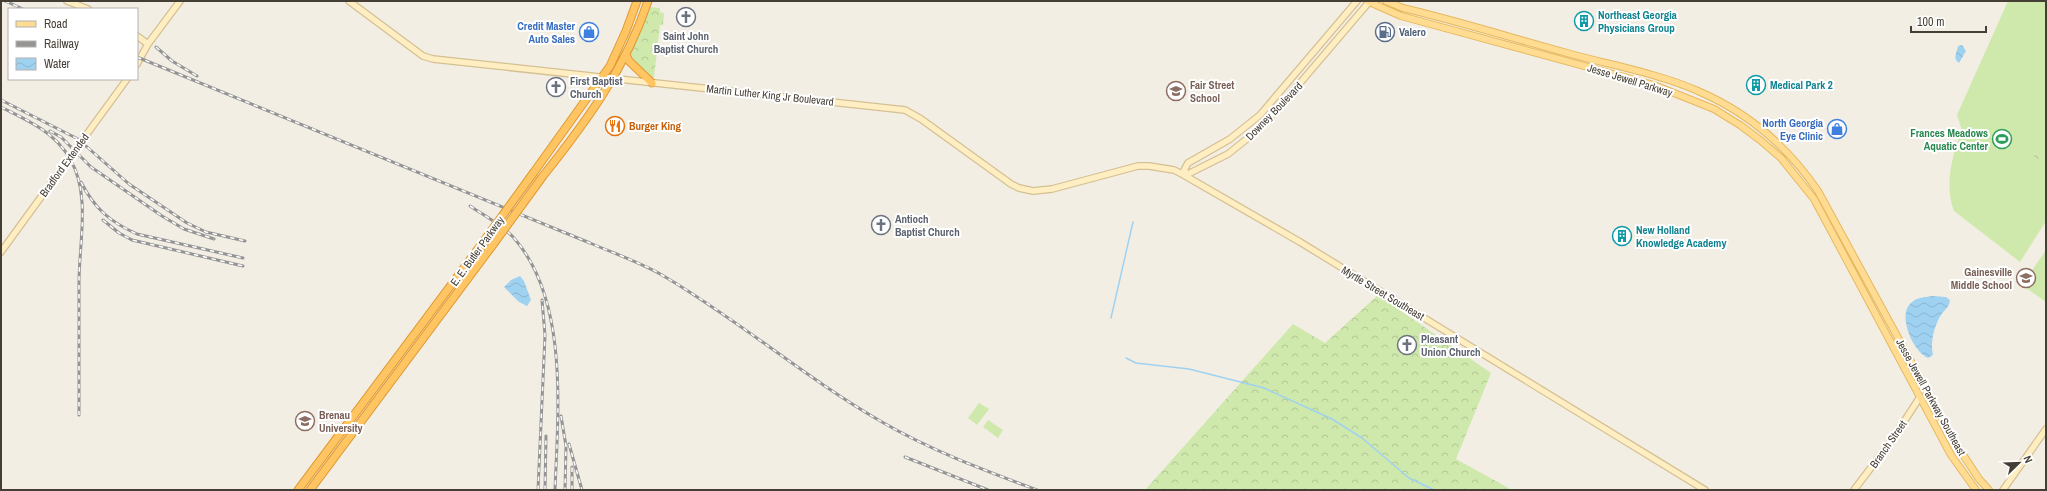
<svg xmlns="http://www.w3.org/2000/svg" width="2047" height="491" viewBox="0 0 2047 491" font-family="'Archivo Narrow',sans-serif">
	<style>
		.grass { fill: #cfe8ac }
		.forest { fill: url(#forest-crowns) }
		.water { fill: url(#water-waves) }
		.lines { fill: none; stroke-linecap: round; stroke-linejoin: round }
		.stream { stroke: #9fd2f1; stroke-width: 1.5 }
		.secondary-casing { stroke: #d4c093; stroke-width: 8 }
		.primary-casing { stroke: #e5b860; stroke-width: 8 }
		.highway-casing { stroke: #e09931; stroke-width: 9 }
		.secondary { stroke: #ffeec2; stroke-width: 5.5 }
		.primary { stroke: #ffdc91; stroke-width: 6 }
		.highway { stroke: #ffc563; stroke-width: 7 }
		.rail-casing { stroke: #949494; stroke-width: 3 }
		.rail { stroke: #fff; stroke-width: 1.5; stroke-dasharray: 4.5; stroke-linecap: butt }
		.highway-bridge-casing { stroke: #e09931; stroke-width: 9; stroke-linecap: butt }
		.highway-bridge { stroke: #ffc563; stroke-width: 7 }
		.labels { text-anchor: middle; stroke-width: 4; stroke-linejoin: round; paint-order: stroke }
		.culture-label { font-size: 11px; font-weight: bold; fill: #0d838f; stroke: #fff; text-anchor: start }
		.shop-label { font-size: 11px; font-weight: bold; fill: #366cbe; stroke: #fff; text-anchor: end }
		.service-label { font-size: 11px; font-weight: bold; fill: #4e5e75; stroke: #fff; text-anchor: start }
		.worship-label { font-size: 11px; font-weight: bold; fill: #5b616d; stroke: #fff; text-anchor: start }
		.street-label { font-size: 11px; fill: #453e34; stroke: #fff }
		.education-label { font-size: 11px; font-weight: bold; fill: #785e54; stroke: #fff; text-anchor: start }
		.food-label { font-size: 11px; font-weight: bold; fill: #c56008; stroke: #fff; text-anchor: start }
		.leisure-label { font-size: 11px; font-weight: bold; fill: #27864d; stroke: #fff; text-anchor: end }
	</style>
	<defs>
		<pattern id="forest-crowns" width="20" height="18" patternUnits="userSpaceOnUse"><rect width="20" height="18" fill="#cfe8ac"/><path d="M2 6a3 3 0 1 1 6 0M12 15a3 3 0 1 1 6 0" fill="none" stroke="#b3c895"/></pattern>
		<pattern id="water-waves" width="16" height="10" patternUnits="userSpaceOnUse"><rect width="16" height="10" fill="#9fd2f1"/><path d="M0 5q4-4 8 0t8 0" fill="none" stroke="#8ab5cf"/></pattern>
	</defs>
	<rect width="100%" height="100%" fill="#f3eee4"/>
	<path class="grass" d="M2008,1H2046V221L2020,262L1954,211C1944,186 1952,155 1962,130L1957,115Z
		M2046,250V302L2022,285Z
		M979,403L989,409L977,425L968,418Z
		M988,420L1003,430L998,438L983,427Z"/>
	<path class="forest" d="M649,7L660,8V12L664,13L663,25H660L654,77L653,78L634,63L630,55Z
		M2046,151V162H2034V155H2040Z
		M1378,295L1491,373L1456,459L1512,490H1145L1293,324L1325,343Z"/>
	<path class="water" d="M1962,45L1966,51L1959,63C1952,58 1957,53 1958,46Z
		M520,276L524,281L531,300L527,306L519,302L504,287L511,280Z
		M1933,296L1946,297L1950,300C1949,308 1945,309 1941,315C1934,326 1930,343 1933,355L1928,358C1913,352 1896,314 1912,302C1918,297 1926,297 1933,296Z"/>
	<g class="lines">
		<path class="stream" d="M1111,318L1133,222
			M1126,358L1136,363L1189,369L1264,388L1332,419L1362,438L1409,478L1434,490"/>
		<defs>
			<path id="secondary" d="M67,1L88,9
				M349,1L423,56L433,59L905,110L921,119L1011,184L1019,188L1033,191L1052,189L1138,166H1149L1174,170L1182,174L1300,242L1705,490
				M137,36L148,44
				M137,64L148,44L180,1
				M1182,174L1190,173L1228,154L1253,134L1277,110L1370,1
				M1182,174L1188,163L1230,139L1260,115L1357,1
				M1,252L127,79
				M1854,490L1892,440L1920,397
				M2003,490L2046,429"/>
			<path id="primary" d="M1367,1L1401,16L1654,85L1714,109L1740,125L1760,140L1781,158L1814,199L1951,455L1976,490
				M1386,1L1403,8C1458,21 1512,38 1567,53C1610,65 1657,73 1698,91C1747,112 1788,147 1818,191L1956,444L1979,479L1989,490"/>
			<path id="highway" d="M626,55L629,61L652,83
				M534,172L610,66L626,31L637,1
				M543,176C586,122 626,68 648,1
				M298,490L484,241
				M310,490L492,246"/>
		</defs>
		<use href="#secondary" class="secondary-casing"/>
		<use href="#primary" class="primary-casing"/>
		<use href="#highway" class="highway-casing"/>
		<use href="#secondary" class="secondary"/>
		<use href="#primary" class="primary"/>
		<use href="#highway" class="highway"/>
		<defs>
			<path id="rail" d="M5,1L23,9
				M156,47L172,61L197,76
				M137,57L590,243C615,254 643,263 667,278C741,322 807,379 882,422C932,451 984,470 1037,490
				M1,100L78,139L129,184L187,223L206,232L245,241
				M1,107C27,120 55,132 70,159C91,194 79,243 79,282C79,326 79,371 79,415
				M50,131L61,137L91,167L162,216L184,229L214,239
				M81,182C94,208 110,222 137,234L243,258
				M470,206C485,216 502,225 514,238C569,301 558,412 555,490
				M103,220L119,233L132,240L243,266
				M561,416L566,446L565,490
				M569,444L582,490
				M905,457L988,490
				M538,490L545,335L542,300
				M545,490L546,436
				M572,490V467"/>
		</defs>
		<use href="#rail" class="rail-casing"/>
		<use href="#rail" class="rail"/>
		<defs>
			<path id="highway-bridge" d="M484,241L534,172
				M492,246L543,176"/>
		</defs>
		<use href="#highway-bridge" class="highway-bridge-casing"/>
		<use href="#highway-bridge" class="highway-bridge"/>
	</g>
	<defs>
		<symbol id="church-ring" viewBox="-11 -11 22 22"><circle r="9.5" fill="#fff" stroke="#6b7280" stroke-width="1.5"/><path d="M-1.2-6h2.4v3.5h3.3v2.4h-3.3V6h-2.4V-.1h-3.3v-2.4h3.3Z" fill="#6b7280"/></symbol>
		<symbol id="building-ring" viewBox="-11 -11 22 22"><circle r="9.5" fill="#fff" stroke="#0f9aa8" stroke-width="1.5"/><path d="M-4-6H4V6H1V3H-1V6H-4ZM-2.5-4.3h1.7v1.8h-1.7ZM.8-4.3h1.7v1.8H.8ZM-2.5-1h1.7V.8h-1.7ZM.8-1h1.7V.8H.8Z" fill="#0f9aa8"/></symbol>
		<symbol id="shop-ring" viewBox="-11 -11 22 22"><circle r="9.5" fill="#fff" stroke="#3f7fe0" stroke-width="1.5"/><path d="M-5-2.5h2.3a2.7 3.5 0 0 1 5.4 0H5L5.5 6h-11ZM-1.5-2.5h3a1.5 2.3 0 0 0-3 0Z" fill="#3f7fe0"/></symbol>
		<symbol id="fuel-ring" viewBox="-11 -11 22 22"><circle r="9.5" fill="#fff" stroke="#5c6f8a" stroke-width="1.5"/><path d="M-5.5-6h7V0h2V4h1.3V-2.5L3-4.5l.8-.8L6-3V5H2.5V1h-1V6h-7ZM-4.2-4.7v3.2H.2V-4.7Z" fill="#5c6f8a"/></symbol>
		<symbol id="school-ring" viewBox="-11 -11 22 22"><circle r="9.5" fill="#fff" stroke="#8d6e63" stroke-width="1.5"/><path d="M0-5L7-2L0 1L-7-2ZM-4 1L0 2.5L4 1V4Q0 6-4 4Z" fill="#8d6e63"/></symbol>
		<symbol id="restaurant-ring" viewBox="-11 -11 22 22"><circle r="9.5" fill="#fff" stroke="#e8710a" stroke-width="1.5"/><path d="M-5-6h1v4h1v-4h1v4h1v-4h1v5L-1.5 .5V6h-2V.5L-5-1ZM5-6V6H3V1.5H1.5Q1.5-4 5-6Z" fill="#e8710a"/></symbol>
		<symbol id="stadium-ring" viewBox="-11 -11 22 22"><circle r="9.5" fill="#fff" stroke="#2e9e5b" stroke-width="1.5"/><path d="M0-5a6.5 5 0 1 0 0 10a6.5 5 0 1 0 0-10ZM-3.5-1.8h7v3.6h-7Z" fill="#2e9e5b"/></symbol>
		<symbol id="university-ring" viewBox="-11 -11 22 22"><circle r="9.5" fill="#fff" stroke="#8d6e63" stroke-width="1.5"/><path d="M0-5L7-2L0 1L-7-2ZM-4 1L0 2.5L4 1V4Q0 6-4 4Z" fill="#8d6e63"/></symbol>
	</defs>
	<g fill-rule="evenodd">
		<use href="#church-ring" x="675" y="6" width="22" height="22"/>
		<use href="#building-ring" x="1573" y="10" width="22" height="22"/>
		<use href="#shop-ring" x="578" y="21" width="22" height="22"/>
		<use href="#fuel-ring" x="1374" y="21" width="22" height="22"/>
		<use href="#building-ring" x="1745" y="74" width="22" height="22"/>
		<use href="#church-ring" x="545" y="76" width="22" height="22"/>
		<use href="#school-ring" x="1165" y="80" width="22" height="22"/>
		<use href="#restaurant-ring" x="604" y="115" width="22" height="22"/>
		<use href="#shop-ring" x="1826" y="118" width="22" height="22"/>
		<use href="#stadium-ring" x="1991" y="128" width="22" height="22"/>
		<use href="#church-ring" x="870" y="214" width="22" height="22"/>
		<use href="#building-ring" x="1611" y="225" width="22" height="22"/>
		<use href="#school-ring" x="2015" y="267" width="22" height="22"/>
		<use href="#church-ring" x="1396" y="334" width="22" height="22"/>
		<use href="#university-ring" x="294" y="410" width="22" height="22"/>
	</g>
	<g class="labels">
		<g class="culture-label">
			<text x="1598" y="19">Northeast Georgia<tspan x="1598" dy="13">Physicians Group</tspan></text>
			<text x="1770" y="89">Medical Park 2</text>
			<text x="1636" y="234">New Holland<tspan x="1636" dy="13">Knowledge Academy</tspan></text>
		</g>
		<g class="shop-label">
			<text x="575" y="30">Credit Master<tspan x="575" dy="13">Auto Sales</tspan></text>
			<text x="1823" y="127">North Georgia<tspan x="1823" dy="13">Eye Clinic</tspan></text>
		</g>
		<g class="service-label">
			<text x="1399" y="36">Valero</text>
		</g>
		<g class="worship-label">
			<text x="686" y="40" text-anchor="middle">Saint John<tspan x="686" dy="13">Baptist Church</tspan></text>
			<text x="570" y="85">First Baptist<tspan x="570" dy="13">Church</tspan></text>
			<text x="895" y="223">Antioch<tspan x="895" dy="13">Baptist Church</tspan></text>
			<text x="1421" y="343">Pleasant<tspan x="1421" dy="13">Union Church</tspan></text>
		</g>
		<g class="street-label">
			<text transform="translate(1630 80) rotate(17)" y="4">Jesse Jewell Parkway</text>
			<text transform="translate(770 95) rotate(6)" y="4">Martin Luther King Jr Boulevard</text>
			<text transform="translate(1274 111) rotate(-46)" y="4">Downey Boulevard</text>
			<text transform="translate(64 165) rotate(-54)" y="4">Bradford Extended</text>
			<text transform="translate(477 251) rotate(-54)" y="4">E. E. Butler Parkway</text>
			<text transform="translate(1383 293) rotate(31)" y="4">Myrtle Street Southeast</text>
			<text transform="translate(1931 397) rotate(61)" y="4">Jesse Jewell Parkway Southeast</text>
			<text transform="translate(1888 444) rotate(-55)" y="4">Branch Street</text>
		</g>
		<g class="education-label">
			<text x="1190" y="89">Fair Street<tspan x="1190" dy="13">School</tspan></text>
			<text x="2012" y="276" text-anchor="end">Gainesville<tspan x="2012" dy="13">Middle School</tspan></text>
			<text x="319" y="419">Brenau<tspan x="319" dy="13">University</tspan></text>
		</g>
		<g class="food-label">
			<text x="629" y="130">Burger King</text>
		</g>
		<g class="leisure-label">
			<text x="1988" y="137">Frances Meadows<tspan x="1988" dy="13">Aquatic Center</tspan></text>
		</g>
	</g>
	<rect width="2047" height="491" fill="none" stroke="#453e34" stroke-width="4"/>
	<rect x="8" y="8" width="130" height="72" fill="#ffffff" stroke="#b5b2ae"/>
	<rect x="16" y="21" width="20" height="6" fill="#ffdc91" stroke="#b5b2ae"/>
	<text x="44" y="28" font-size="12" fill="#453e34">Road</text>
	<rect x="16" y="41" width="20" height="6" fill="#949494" stroke="#b5b2ae"/>
	<text x="44" y="48" font-size="12" fill="#453e34">Railway</text>
	<rect x="16" y="58" width="20" height="12" fill="url(#water-waves)" stroke="#b5b2ae"/>
	<text x="44" y="68" font-size="12" fill="#453e34">Water</text>
	<g transform="translate(2019 463) rotate(67)" stroke="#ffffff" stroke-width="3" paint-order="stroke">
	<path d="M0-3L7 15L0 10L-7 15Z" fill="#453e34"/>
	<text y="-6" font-size="11" font-weight="bold" text-anchor="middle" fill="#453e34">N</text>
	</g>
	<path d="M1911 26v6h75v-6" fill="none" stroke="#453e34" stroke-width="2"/>
	<text x="1917" y="26" font-size="12" fill="#453e34" stroke="#ffffff" stroke-width="3" paint-order="stroke">100 m</text>
</svg>
